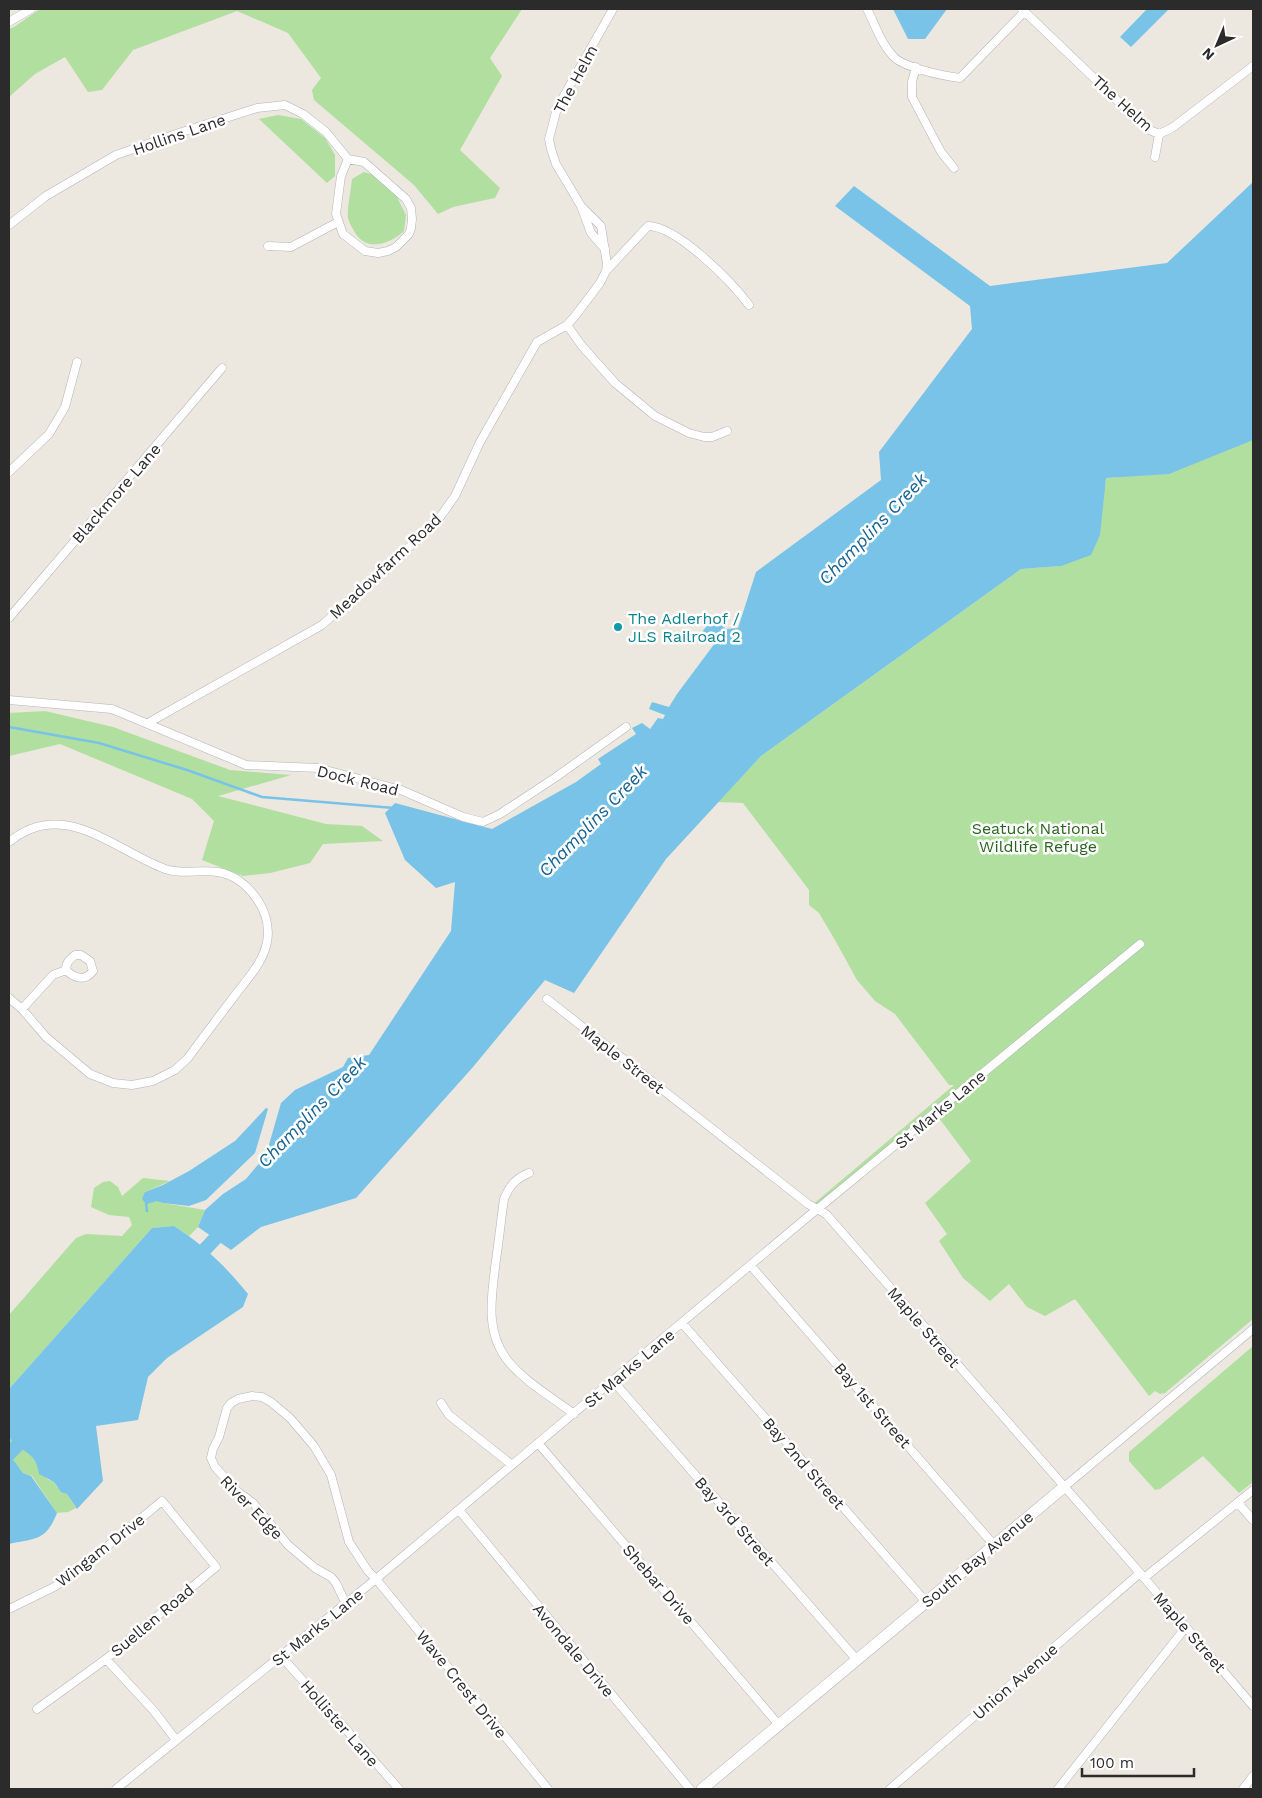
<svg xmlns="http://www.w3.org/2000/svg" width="1262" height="1798" viewBox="0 0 1262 1798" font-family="'Work Sans',sans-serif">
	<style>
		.green { fill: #b1df9f }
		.water { fill: #78c3e7 }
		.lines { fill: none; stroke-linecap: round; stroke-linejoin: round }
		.stream { stroke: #78c3e7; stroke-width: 2.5 }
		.river { stroke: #78c3e7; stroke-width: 14 }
		.street-casing { stroke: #b2b4be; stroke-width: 9 }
		.secondary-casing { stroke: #b2b4be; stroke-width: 12 }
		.street { stroke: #fff; stroke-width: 8 }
		.secondary { stroke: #fff; stroke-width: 11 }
		.culture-dot { fill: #0f9aa8; stroke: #fff; stroke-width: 2 }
		.labels { text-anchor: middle; stroke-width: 5; stroke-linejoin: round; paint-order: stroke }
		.street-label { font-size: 16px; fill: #2b2b2b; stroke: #fff }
		.culture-label { font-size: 16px; fill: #0d838f; stroke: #fff; text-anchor: start }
		.park-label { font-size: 16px; fill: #29651f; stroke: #fff }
		.water-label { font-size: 18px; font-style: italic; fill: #166295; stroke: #fff }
	</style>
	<rect width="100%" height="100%" fill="#ece7df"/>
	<path class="green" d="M40,9H522L490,58L502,76L460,150L500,188L495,198L453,207L438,214L414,185L314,100L312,90L321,78L288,33L237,11L133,50L102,90L88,92L65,57L35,74L9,97V29L14,27Z
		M278,115L301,119L325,138L335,155V176L327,183L259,119Z
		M364,172L376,176L396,195L406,215L404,231C389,245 364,253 353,229C351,226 349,222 348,218C347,207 351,191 352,179Z
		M1253,433V1319L1165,1393L1160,1394L1155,1391L1149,1396L1075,1299L1045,1316L1027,1307L1009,1284L990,1301L963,1278L939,1241L947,1234L925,1203L971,1161L936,1114L821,1208L811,1206L954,1085H949L895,1014L875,1001L857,980L835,940L819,913L809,905V890L743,803L718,802L761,756L1021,569L1061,566L1105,486L1106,478L1120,477Z
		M45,711L113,727L230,770L291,775L218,796L326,824L362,826L383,841L323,844L310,863L270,873L243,876L202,860L214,821L192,799L60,744L9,756V713Z
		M143,1178L170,1181L145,1192L163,1203L205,1210L198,1227L189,1236L174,1226L152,1228L9,1389V1315L76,1238L86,1234L122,1236L132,1225L129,1217L109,1215L91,1207L94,1188L103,1182L110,1181L118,1187L122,1196Z
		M1253,1346V1482L1239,1493L1203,1456L1160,1489L1155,1490L1129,1461V1452Z
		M9,1437L17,1446L29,1452L47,1479L54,1482L57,1487L67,1494L76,1508L68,1512L57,1513L32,1476L23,1473L12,1458L9,1456Z"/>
	<path class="water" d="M893,9H947L925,39H908Z
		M1147,9H1169L1131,47L1120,37Z
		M1253,182V440L1169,474L1106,478L1100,535L1091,555L1061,566L1021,569L761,756L666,859L574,993L545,980L473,1067L356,1198L261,1227L231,1250L198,1227L205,1210L223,1194L246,1179L266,1155L281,1103L295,1090L343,1067L348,1058L369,1055L451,931L455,882L436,888L405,860L385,813L395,803L492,829L576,782L601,764L598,759L636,734L632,728L642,723L650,729L658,718L663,719L665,715L649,709L652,702L669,707L677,694L715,643L702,632L713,618L726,629L738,628L756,572L881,480L879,452L972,329L970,306L835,206L854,186L990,286L1167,263Z
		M266,1108L268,1109L255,1153L206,1200L189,1206L163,1203L157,1201L146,1204L142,1199L145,1192L163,1185L189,1171L235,1141Z
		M174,1226C204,1245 226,1267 248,1294L243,1307L167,1358L148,1377L138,1420L96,1426L103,1481L77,1509L67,1494L61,1492L54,1482L39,1474C36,1450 20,1453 9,1437V1389L152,1228Z
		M9,1456L12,1458L23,1473L31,1476L57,1513C46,1541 36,1538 9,1544Z"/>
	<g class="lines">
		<path class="stream" d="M9,727L99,743L187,770L262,797L394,808
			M147,1203L146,1204L147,1211"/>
		<path class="river" d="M193,1262L228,1225
			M9,1454L29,1433"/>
		<defs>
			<path id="street" d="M867,9C875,24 881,44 894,57C905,68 944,76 960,78L1025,11
				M1022,9L1147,129L1159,134L1172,128L1253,66
				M9,22L31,9
				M916,67L912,82V97L941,152L954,168
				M1155,157L1159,134
				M584,209L601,226L607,264L606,271
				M9,225L46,196L116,155L185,131L257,108L285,105L303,114L326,132L348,159L364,162L406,199L411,208L412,219L411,228L409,234L396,247L388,251L378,253L365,251L343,234L336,214L341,176L348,159
				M268,246L291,247L338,222
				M605,249L591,233L581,206L556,164L551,149L549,139L557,108L613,9
				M567,325L582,346L615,383L655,416L689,433L704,437H712L727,431
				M9,472L49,434L65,407L77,362
				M9,618L222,368
				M9,700L112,709L246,765L318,768L401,790L463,817L483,822L500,814L556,777L626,727
				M148,723L322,625L435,524L455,496L480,442L537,342L567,325L575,316L600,283L606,271L648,226C677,226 732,282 749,305
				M9,842C63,797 114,850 165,869C182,875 200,869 218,872C248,877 273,912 267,942C263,963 248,978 236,994C220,1015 204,1036 188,1058L175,1070L153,1081L132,1085L113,1083L90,1074L46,1037L22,1009L9,998
				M547,999L808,1204L826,1214L1140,1573L1253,1706
				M22,1009L53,975L66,970C66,962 70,959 75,955H81L90,961L93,971C85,982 74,978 66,970
				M529,1173C515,1179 510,1185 504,1199C501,1220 499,1240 496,1260C492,1294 484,1331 508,1361C525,1382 552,1397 574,1414
				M751,1266L994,1545
				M682,1323L926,1602
				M613,1381L857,1660
				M441,1403L449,1415L512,1465
				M538,1443L779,1725
				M1064,1487L1253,1329
				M1238,1503L1253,1520
				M459,1510L690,1789
				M1144,1578L1253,1490
				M346,1604L336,1583L331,1577L315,1568L288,1545L253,1503L238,1492L215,1467L211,1458L213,1449L219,1437L227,1408L231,1403L238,1399L252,1396L262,1397L271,1402L290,1418L314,1446L331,1475L349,1542L368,1571L376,1579L548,1789
				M9,1609L54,1587L75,1573L162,1501L216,1567L106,1659L37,1709
				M281,1656L399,1789
				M106,1659L154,1711L176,1740
				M116,1789L376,1579L804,1220L1140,944
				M890,1789L1140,1573
				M1058,1789L1186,1627
				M1243,1789L1253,1776"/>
			<path id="secondary" d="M702,1789L1064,1487"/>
		</defs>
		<use href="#street" class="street-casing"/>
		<use href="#secondary" class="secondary-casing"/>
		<use href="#street" class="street"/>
		<use href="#secondary" class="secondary"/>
	</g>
	<circle class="culture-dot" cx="618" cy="627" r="5"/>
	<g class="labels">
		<g class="street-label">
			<text transform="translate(575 79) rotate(-62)" y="6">The Helm</text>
			<text transform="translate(1123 103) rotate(42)" y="6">The Helm</text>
			<text transform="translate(179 134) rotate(-19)" y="6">Hollins Lane</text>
			<text transform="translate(116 493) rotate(-49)" y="6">Blackmore Lane</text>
			<text transform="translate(385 566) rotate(-43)" y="6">Meadowfarm Road</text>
			<text transform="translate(358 780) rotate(14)" y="6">Dock Road</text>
			<text transform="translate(623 1059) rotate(38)" y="6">Maple Street</text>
			<text transform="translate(940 1109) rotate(-40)" y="6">St Marks Lane</text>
			<text transform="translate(924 1327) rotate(49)" y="6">Maple Street</text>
			<text transform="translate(629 1368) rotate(-40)" y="6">St Marks Lane</text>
			<text transform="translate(873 1405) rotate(49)" y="6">Bay 1st Street</text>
			<text transform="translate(804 1463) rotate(49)" y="6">Bay 2nd Street</text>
			<text transform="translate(252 1507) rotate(46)" y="6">River Edge</text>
			<text transform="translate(735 1521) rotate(49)" y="6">Bay 3rd Street</text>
			<text transform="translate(100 1550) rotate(-38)" y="6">Wingam Drive</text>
			<text transform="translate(977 1559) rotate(-40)" y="6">South Bay Avenue</text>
			<text transform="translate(659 1584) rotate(49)" y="6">Shebar Drive</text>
			<text transform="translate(152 1620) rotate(-40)" y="6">Suellen Road</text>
			<text transform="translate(317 1627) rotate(-39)" y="6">St Marks Lane</text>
			<text transform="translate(1190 1632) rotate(49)" y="6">Maple Street</text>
			<text transform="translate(574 1650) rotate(50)" y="6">Avondale Drive</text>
			<text transform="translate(1015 1681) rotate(-41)" y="6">Union Avenue</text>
			<text transform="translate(462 1684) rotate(51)" y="6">Wave Crest Drive</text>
			<text transform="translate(340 1723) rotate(49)" y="6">Hollister Lane</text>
		</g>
		<g class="culture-label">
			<text x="628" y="624">The Adlerhof /<tspan x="628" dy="18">JLS Railroad 2</tspan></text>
		</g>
		<g class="park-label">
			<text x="1038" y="834">Seatuck National<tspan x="1038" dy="18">Wildlife Refuge</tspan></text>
		</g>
		<g class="water-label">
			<text transform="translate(873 529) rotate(-46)" y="6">Champlins Creek</text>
			<text transform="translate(593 821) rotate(-46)" y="6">Champlins Creek</text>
			<text transform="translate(312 1112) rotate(-46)" y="6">Champlins Creek</text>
		</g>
	</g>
	<rect width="1262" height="1798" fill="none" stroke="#2b2b2b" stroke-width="20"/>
	<g transform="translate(1217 45) rotate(224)" stroke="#ffffff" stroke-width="4" paint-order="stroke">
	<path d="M0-4L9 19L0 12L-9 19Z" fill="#2b2b2b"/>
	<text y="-8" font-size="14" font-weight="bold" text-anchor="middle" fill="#2b2b2b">N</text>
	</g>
	<path d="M1082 1768v8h112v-8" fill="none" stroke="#2b2b2b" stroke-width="2.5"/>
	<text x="1090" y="1768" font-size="15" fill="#2b2b2b" stroke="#ffffff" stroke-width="4" paint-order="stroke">100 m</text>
</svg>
